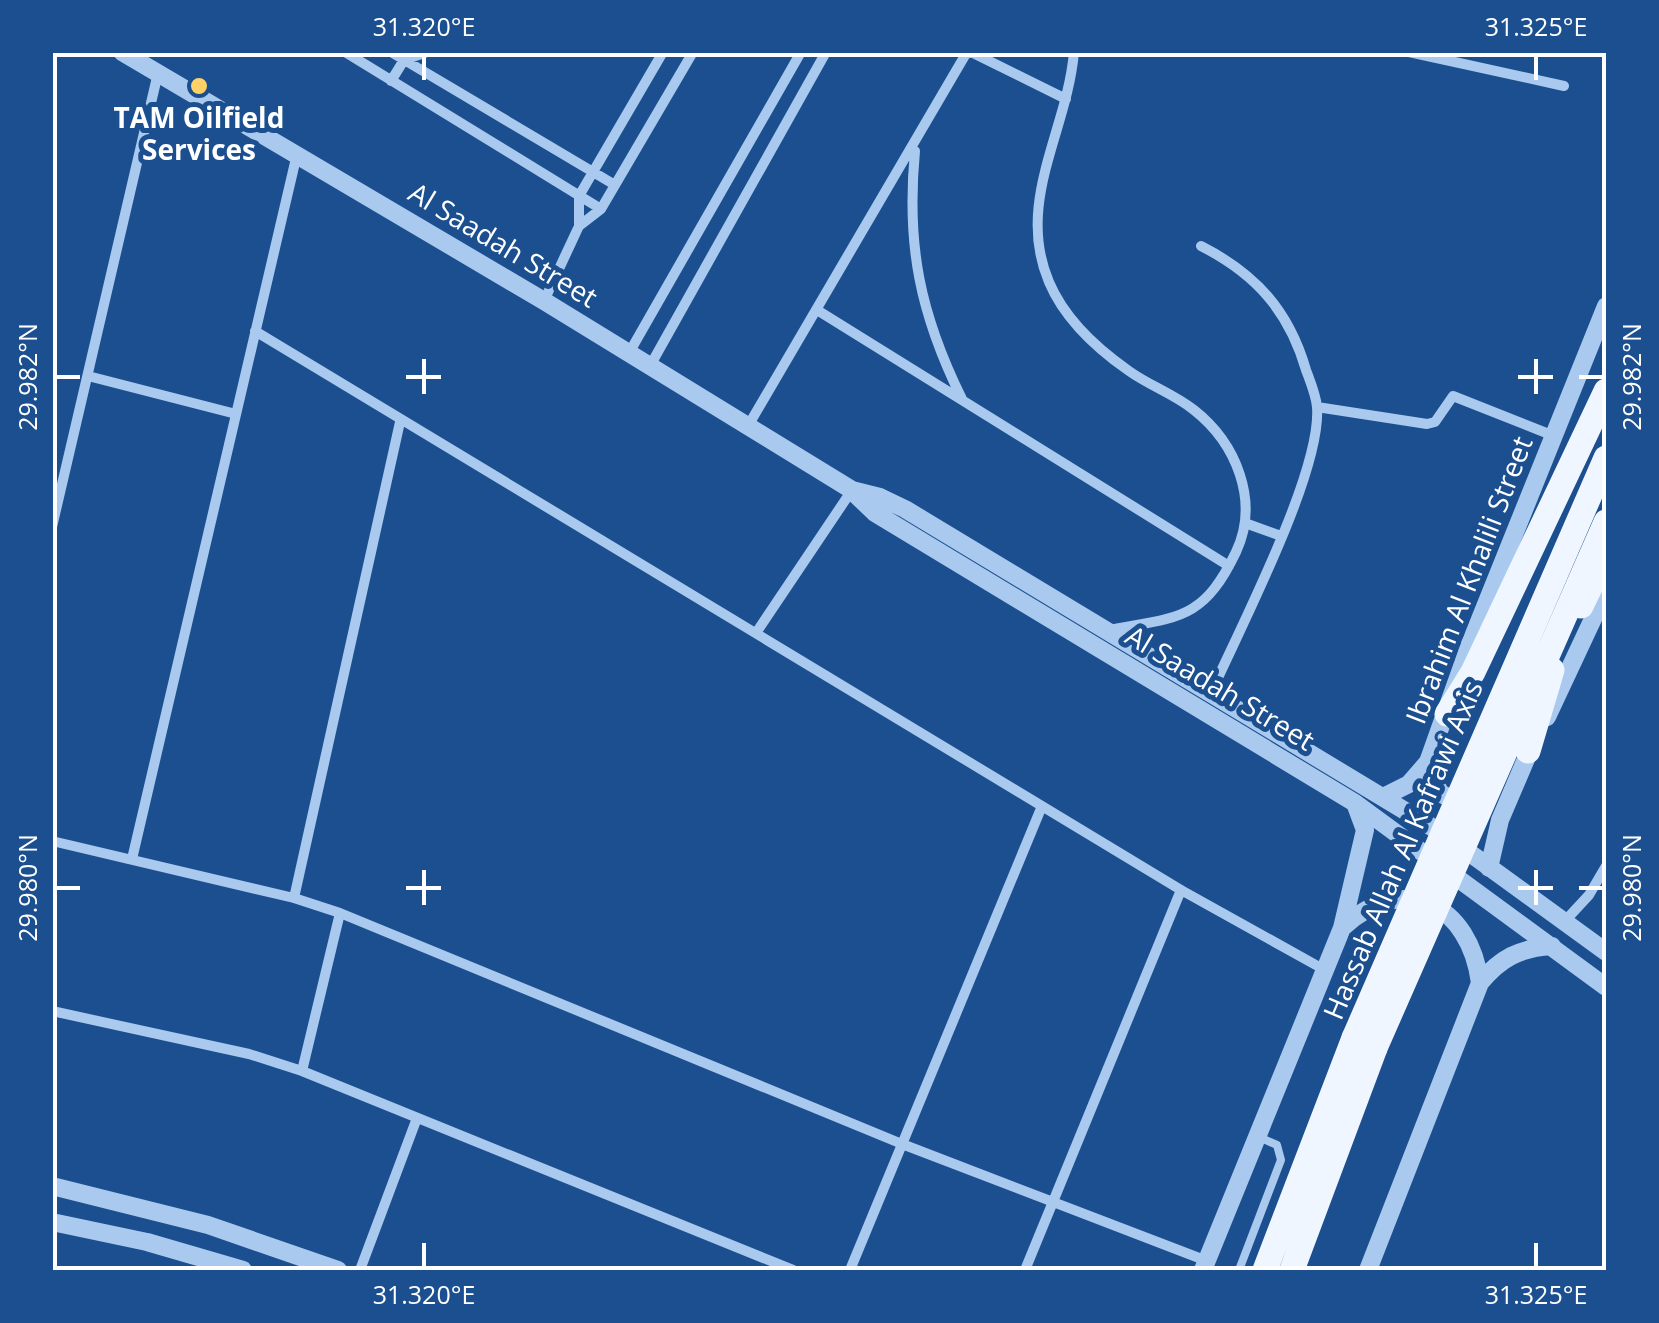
<svg xmlns="http://www.w3.org/2000/svg" width="1659" height="1323" viewBox="0 0 1659 1323" font-family="'Open Sans',sans-serif">
	<style>
		.lines { fill: none; stroke-linecap: round; stroke-linejoin: round }
		.service { stroke: #a9c9ee; stroke-width: 8 }
		.minor { stroke: #a9c9ee; stroke-width: 10 }
		.tertiary { stroke: #a9c9ee; stroke-width: 18 }
		.primary { stroke: #f0f6ff; stroke-width: 25 }
		.primary-bridge { stroke: #f0f6ff; stroke-width: 25 }
		.ticks { fill: none; stroke: #fff; stroke-width: 4 }
		.poi-dot { fill: #ffd166; stroke: #1b4f8f; stroke-width: 4 }
		.labels { text-anchor: middle; stroke-width: 10; stroke-linejoin: round; paint-order: stroke }
		.poi-label { font-size: 28px; font-weight: bold; fill: #fff; stroke: #1b4f8f }
		.street-label { font-size: 28px; fill: #fff; stroke: #1b4f8f }
		.neatline { fill: none; stroke: #fff; stroke-width: 4 }
		.ticks-label { font-size: 25px; text-anchor: middle; fill: #fff }
	</style>
	<rect width="100%" height="100%" fill="#1b4f8f"/>
	<g class="lines">
		<path class="service" d="M1239,1270L1281,1160L1277,1145L1259,1137"/>
		<path class="minor" d="M345,52L601,209
			M391,52L615,185
			M971,52L1066,99
			M1074,52C1067,132 1015,202 1049,282C1065,320 1096,348 1129,371C1150,386 1174,394 1194,410C1236,443 1260,501 1236,552C1203,621 1178,617 1109,630
			M1409,52L1564,86
			M391,81L404,60L427,52
			M915,151C906,245 920,314 962,399
			M579,226V196L663,52
			M1201,246C1256,274 1289,311 1306,370C1310,381 1316,395 1317,407C1322,471 1240,628 1211,693
			M544,301L579,226L601,209L693,52
			M817,310L1229,566
			M255,331L1181,890L1323,969
			M629,353L801,52
			M650,366L826,52
			M88,376L236,414
			M1317,407L1427,424L1435,422L1453,396L1554,436
			M748,426L967,52
			M1245,523L1281,536
			M52,527L158,73
			M756,633L852,490
			M52,841L294,898L340,913L902,1144L1207,1261
			M132,859L297,154
			M294,898L400,422
			M1564,922L1589,895L1606,866
			M52,1011L249,1054L302,1071L793,1270
			M302,1071L340,913
			M360,1270L417,1118
			M850,1270L1042,806
			M1025,1270L1181,890"/>
		<path class="tertiary" d="M122,52L544,301L852,490L880,497L905,509L1445,835L1606,952
			M852,491L875,513L1355,803L1606,987
			M1547,717L1606,591
			M1427,764L1440,793L1464,806
			M1383,797L1409,784L1428,762L1470,644L1606,306
			M1489,868L1500,820L1532,745
			M1343,927C1404,871 1470,904 1480,983
			M52,1186L208,1225L338,1270
			M52,1222L147,1242L243,1270
			M1203,1270L1342,928L1365,830L1355,803
			M1368,1270L1480,983C1500,958 1520,948 1552,946"/>
		<path class="primary" d="M1581,606L1606,554
			M1447,714L1473,672L1606,391
			M1528,751L1552,670
			M1265,1270L1354,1038
			M1292,1270L1375,1048"/>
		<path class="primary-bridge" d="M1354,1038L1606,458
			M1375,1048L1606,522"/>
	</g>
	<path class="ticks" d="M424,55V80M1536,55V80M424,359V394M1536,359V394M55,377H80M406,377H441M1518,377H1553M1579,377H1604M424,870V905M1536,870V905M55,888H80M406,888H441M1518,888H1553M1579,888H1604M424,1243V1268M1536,1243V1268"/>
	<circle class="poi-dot" cx="199" cy="86" r="10"/>
	<g class="labels">
		<g class="poi-label">
			<text x="199" y="128">TAM Oilfield<tspan x="199" dy="32">Services</tspan></text>
		</g>
		<g class="street-label">
			<text transform="translate(503 245) rotate(31)" y="10">Al Saadah Street</text>
			<text transform="translate(1469 580) rotate(-69)" y="10">Ibrahim Al Khalili Street</text>
			<text transform="translate(1220 688) rotate(31)" y="10">Al Saadah Street</text>
			<text transform="translate(1403 850) rotate(-67)" y="10">Hassab Allah Al Kafrawi Axis</text>
		</g>
	</g>
	<rect width="1659" height="1323" fill="none" stroke="#1b4f8f" stroke-width="110"/>
	<rect x="55" y="55" width="1549" height="1213" class="neatline"/>
	<g class="ticks-label">
		<text x="424" y="36">31.320°E</text>
		<text x="1536" y="36">31.325°E</text>
		<text transform="translate(28 377) rotate(-90)" y="9">29.982°N</text>
		<text transform="translate(1632 377) rotate(-90)" y="9">29.982°N</text>
		<text transform="translate(28 888) rotate(-90)" y="9">29.980°N</text>
		<text transform="translate(1632 888) rotate(-90)" y="9">29.980°N</text>
		<text x="424" y="1304">31.320°E</text>
		<text x="1536" y="1304">31.325°E</text>
	</g>
</svg>
